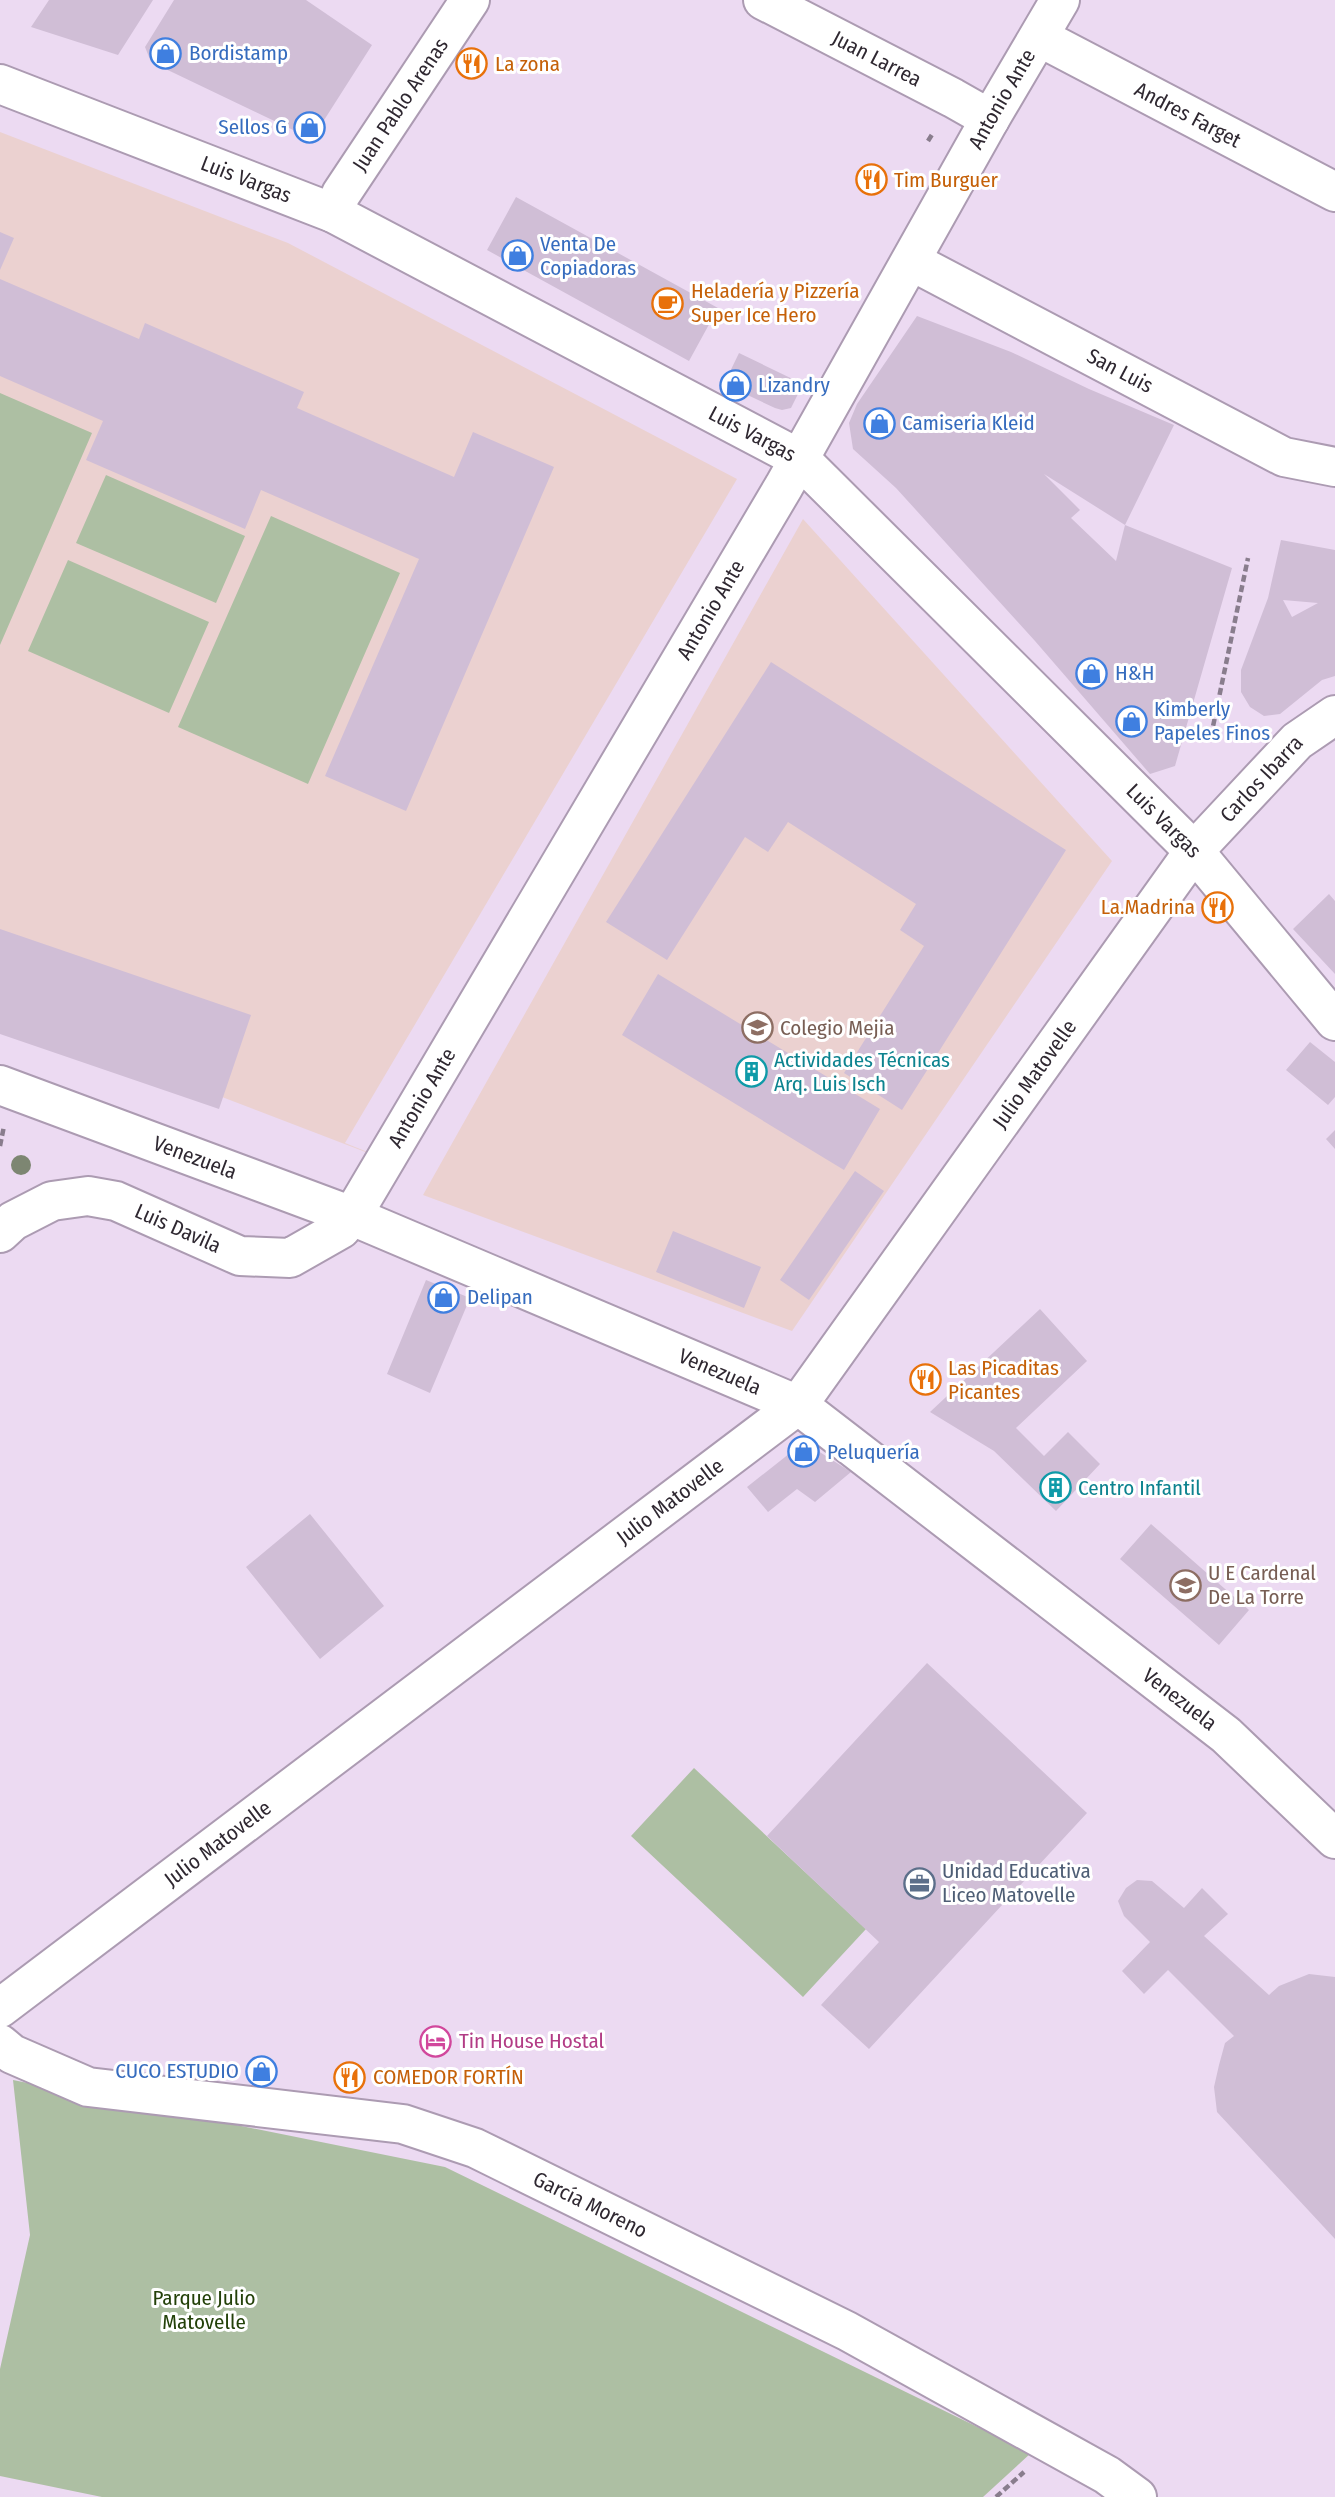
<svg xmlns="http://www.w3.org/2000/svg" width="1335" height="2497" viewBox="0 0 1335 2497" font-family="'Fira Sans Condensed',sans-serif">
	<style>
		.education { fill: #ebd1d0 }
		.green { fill: #adbfa3 }
		.building { fill: #d0bed6; fill-rule: evenodd }
		.lines { fill: none; stroke-linecap: round; stroke-linejoin: round }
		.minor-casing { stroke: #ac9bb2; stroke-width: 42 }
		.path { stroke: #897d8d; stroke-width: 4.5; stroke-dasharray: 7 3.5; stroke-linecap: butt }
		.minor { stroke: #fff; stroke-width: 38 }
		.tree { fill: #7d8672 }
		.labels { text-anchor: middle; stroke-width: 6; stroke-linejoin: round; paint-order: stroke }
		.shop-label { font-size: 21px; fill: #366cbe; stroke: #fff; text-anchor: start }
		.street-label { font-size: 21px; fill: #2f2831; stroke: #fff }
		.food-label { font-size: 21px; fill: #c56008; stroke: #fff; text-anchor: start }
		.education-label { font-size: 21px; fill: #785e54; stroke: #fff; text-anchor: start }
		.culture-label { font-size: 21px; fill: #0d838f; stroke: #fff; text-anchor: start }
		.service-label { font-size: 21px; fill: #4e5e75; stroke: #fff; text-anchor: start }
		.hotel-label { font-size: 21px; fill: #b23c85; stroke: #fff; text-anchor: start }
		.park-label { font-size: 21px; fill: #234109; stroke: #fff }
	</style>
	<rect width="100%" height="100%" fill="#ecdaf2"/>
	<path class="education" d="M0,132L288,243L737,479L345,1143L415,1171L0,1012Z
		M803,519L1112,861L792,1331L423,1195Z"/>
	<path class="green" d="M0,393L92,433L0,645Z
		M106,475L245,536L216,603L76,543Z
		M271,516L400,573L308,784L178,727Z
		M68,560L209,622L169,713L28,651Z
		M694,1768L866,1929L803,1997L631,1836Z
		M13,2080L445,2167L1031,2453L983,2497H102L0,2476V2369L30,2235Z"/>
	<path class="building" d="M49,0H153L118,55L31,27Z
		M174,0H306L372,45L312,139L151,62L145,47Z
		M516,197L718,308L689,361L487,250Z
		M0,232L14,238L0,270Z
		M0,279L139,339L145,323L304,392L297,408L454,477L473,432L554,467L406,811L325,776L419,559L261,490L245,529L86,460L103,421L0,376Z
		M917,316L1011,352L1089,389L1174,425L1125,525L1044,474L1080,510L1071,518L1116,561L1125,525L1232,568L1175,766L1150,774L1035,641L896,488L853,449L849,423L857,404Z
		M739,353L803,384L791,408L782,410L775,408L724,384Z
		M1281,540L1335,550V676L1322,680L1280,714L1264,716L1250,707L1241,692V670L1268,598ZM1283,600L1318,603L1292,617Z
		M771,662L1066,850L902,1110L844,1073L924,946L900,930L916,904L788,822L768,852L745,837L667,960L606,922Z
		M1329,894L1335,901V974L1293,929Z
		M0,929L251,1015L219,1109L0,1034Z
		M658,974L880,1109L844,1170L622,1035Z
		M1310,1042L1335,1062V1097L1328,1105L1286,1070Z
		M1335,1130V1149L1326,1139Z
		M855,1171L884,1191L809,1300L780,1280Z
		M673,1231L761,1267L744,1308L656,1272Z
		M426,1280L470,1298L430,1393L387,1374Z
		M1040,1309L1087,1361L1016,1428L1044,1456L1068,1432L1100,1464L1056,1511L994,1451L930,1412Z
		M804,1442L851,1472L815,1502L797,1489L768,1512L747,1487Z
		M310,1514L384,1606L320,1659L246,1567Z
		M1151,1524L1249,1610L1219,1645L1120,1559Z
		M927,1663L1087,1813L869,2049L821,2005L879,1942L767,1836Z
		M1137,1880L1152,1881L1184,1908L1202,1888L1228,1914L1204,1936L1269,1995L1279,1986L1309,1974L1335,1977V2239L1217,2112L1214,2087L1219,2065L1225,2043L1234,2036L1168,1970L1144,1994L1122,1971L1150,1942L1124,1916L1118,1901L1126,1888Z"/>
	<g class="lines">
		<defs>
			<g id="minor">
				<path id="s1" d="M763,0L953,98L990,119"/>
				<path id="s2" d="M1039,37L1335,192"/>
				<path id="s3" d="M0,84L333,213L800,459L1194,851L1335,1021"/>
				<path id="s4" d="M333,213L341,194L470,0"/>
				<path id="s5" d="M911,261L1284,457L1335,467"/>
				<path id="s6" d="M0,1085L352,1216L798,1405L1226,1735L1335,1839"/>
				<path id="s7" d="M0,1233L13,1221L52,1201L88,1196L116,1201L240,1256L290,1258L341,1229L352,1216L784,486L990,119L1060,0"/>
				<path id="s8" d="M0,2008L798,1405L1194,851L1297,741L1335,715"/>
				<path id="s9" d="M0,2044L12,2054L88,2087L403,2124L475,2148L847,2331L1107,2475L1137,2497"/>
			</g>
		</defs>
		<use href="#minor" class="minor-casing"/>
		<path class="path" d="M928,141L933,133
			M1211,736L1248,558
			M0,1146L4,1126
			M996,2497L1024,2472"/>
		<use href="#minor" class="minor"/>
	</g>
	<circle class="tree" cx="21" cy="1165" r="10"/>
	<defs>
		<symbol id="shop-ring" viewBox="-11 -11 22 22"><circle r="9.5" fill="#fff" stroke="#3f7fe0" stroke-width="1.5"/><path d="M-5-2.5h2.3a2.7 3.5 0 0 1 5.4 0H5L5.5 6h-11ZM-1.5-2.5h3a1.5 2.3 0 0 0-3 0Z" fill="#3f7fe0"/></symbol>
		<symbol id="restaurant-ring" viewBox="-11 -11 22 22"><circle r="9.5" fill="#fff" stroke="#e8710a" stroke-width="1.5"/><path d="M-5-6h1v4h1v-4h1v4h1v-4h1v5L-1.5 .5V6h-2V.5L-5-1ZM5-6V6H3V1.5H1.5Q1.5-4 5-6Z" fill="#e8710a"/></symbol>
		<symbol id="cafe-ring" viewBox="-11 -11 22 22"><circle r="9.5" fill="#fff" stroke="#e8710a" stroke-width="1.5"/><path d="M-5.5-4.5H6V0H3Q3 3.5 0 3.5H-2.5Q-5.5 3.5-5.5 0ZM3-3.2v2h1.7v-2ZM-6 4.5H4V6H-6Z" fill="#e8710a"/></symbol>
		<symbol id="university-ring" viewBox="-11 -11 22 22"><circle r="9.5" fill="#fff" stroke="#8d6e63" stroke-width="1.5"/><path d="M0-5L7-2L0 1L-7-2ZM-4 1L0 2.5L4 1V4Q0 6-4 4Z" fill="#8d6e63"/></symbol>
		<symbol id="building-ring" viewBox="-11 -11 22 22"><circle r="9.5" fill="#fff" stroke="#0f9aa8" stroke-width="1.5"/><path d="M-4-6H4V6H1V3H-1V6H-4ZM-2.5-4.3h1.7v1.8h-1.7ZM.8-4.3h1.7v1.8H.8ZM-2.5-1h1.7V.8h-1.7ZM.8-1h1.7V.8H.8Z" fill="#0f9aa8"/></symbol>
		<symbol id="office-ring" viewBox="-11 -11 22 22"><circle r="9.5" fill="#fff" stroke="#5c6f8a" stroke-width="1.5"/><path d="M-6-3h4V-5.5h4V-3h4V5H-6ZM-1-4.5V-3h2v-1.5ZM-6 0V1H6V0Z" fill="#5c6f8a"/></symbol>
		<symbol id="hotel-ring" viewBox="-11 -11 22 22"><circle r="9.5" fill="#fff" stroke="#d1479c" stroke-width="1.5"/><path d="M-6-4.5h1.5V1H6V5H4.5V3h-9V5H-6ZM-4 0a1.8 1.8 0 1 1 3.6 0ZM.5 0V-2.5h3Q6-2.5 6 0Z" fill="#d1479c"/></symbol>
	</defs>
	<g fill-rule="evenodd">
		<use href="#shop-ring" x="148" y="36" width="35" height="35"/>
		<use href="#restaurant-ring" x="454" y="46" width="35" height="35"/>
		<use href="#shop-ring" x="292" y="110" width="35" height="35"/>
		<use href="#restaurant-ring" x="854" y="162" width="35" height="35"/>
		<use href="#shop-ring" x="500" y="238" width="35" height="35"/>
		<use href="#cafe-ring" x="650" y="286" width="35" height="35"/>
		<use href="#shop-ring" x="718" y="368" width="35" height="35"/>
		<use href="#shop-ring" x="862" y="406" width="35" height="35"/>
		<use href="#shop-ring" x="1074" y="656" width="35" height="35"/>
		<use href="#shop-ring" x="1114" y="704" width="35" height="35"/>
		<use href="#restaurant-ring" x="1200" y="890" width="35" height="35"/>
		<use href="#university-ring" x="740" y="1010" width="35" height="35"/>
		<use href="#building-ring" x="734" y="1054" width="35" height="35"/>
		<use href="#shop-ring" x="426" y="1280" width="35" height="35"/>
		<use href="#restaurant-ring" x="908" y="1362" width="35" height="35"/>
		<use href="#shop-ring" x="786" y="1434" width="35" height="35"/>
		<use href="#building-ring" x="1038" y="1470" width="35" height="35"/>
		<use href="#university-ring" x="1168" y="1568" width="35" height="35"/>
		<use href="#office-ring" x="902" y="1866" width="35" height="35"/>
		<use href="#hotel-ring" x="418" y="2024" width="35" height="35"/>
		<use href="#shop-ring" x="244" y="2054" width="35" height="35"/>
		<use href="#restaurant-ring" x="332" y="2060" width="35" height="35"/>
	</g>
	<g class="labels">
		<g class="shop-label">
			<text x="189" y="60">Bordistamp</text>
			<text x="287" y="134" text-anchor="end">Sellos G</text>
			<text x="540" y="251">Venta De<tspan x="540" dy="24">Copiadoras</tspan></text>
			<text x="758" y="392">Lizandry</text>
			<text x="902" y="430">Camiseria Kleid</text>
			<text x="1115" y="680">H&amp;H</text>
			<text x="1154" y="716">Kimberly<tspan x="1154" dy="24">Papeles Finos</tspan></text>
			<text x="467" y="1304">Delipan</text>
			<text x="827" y="1459">Peluquería</text>
			<text x="239" y="2078" text-anchor="end">CUCO ESTUDIO</text>
		</g>
		<g class="street-label">
			<text dy="7" stroke="none"><textPath href="#s1" startOffset="128">Juan Larrea</textPath></text>
			<text dy="7" stroke="none"><textPath href="#s7" startOffset="1680">Antonio Ante</textPath></text>
			<text dy="7" stroke="none"><textPath href="#s4" startOffset="128">Juan Pablo Arenas</textPath></text>
			<text dy="7" stroke="none"><textPath href="#s2" startOffset="168">Andres Farget</textPath></text>
			<text dy="7" stroke="none"><textPath href="#s3" startOffset="264">Luis Vargas</textPath></text>
			<text dy="7" stroke="none"><textPath href="#s5" startOffset="236">San Luis</textPath></text>
			<text dy="7" stroke="none"><textPath href="#s3" startOffset="831">Luis Vargas</textPath></text>
			<text dy="7" stroke="none"><textPath href="#s7" startOffset="1092">Antonio Ante</textPath></text>
			<text dy="7" stroke="none"><textPath href="#s8" startOffset="1780">Carlos Ibarra</textPath></text>
			<text dy="7" stroke="none"><textPath href="#s3" startOffset="1398">Luis Vargas</textPath></text>
			<text dy="7" stroke="none"><textPath href="#s8" startOffset="1407">Julio Matovelle</textPath></text>
			<text dy="7" stroke="none"><textPath href="#s7" startOffset="525">Antonio Ante</textPath></text>
			<text dy="7" stroke="none"><textPath href="#s6" startOffset="208">Venezuela</textPath></text>
			<text dy="7" stroke="none"><textPath href="#s7" startOffset="194">Luis Davila</textPath></text>
			<text dy="7" stroke="none"><textPath href="#s6" startOffset="775">Venezuela</textPath></text>
			<text dy="7" stroke="none"><textPath href="#s8" startOffset="840">Julio Matovelle</textPath></text>
			<text dy="7" stroke="none"><textPath href="#s6" startOffset="1342">Venezuela</textPath></text>
			<text dy="7" stroke="none"><textPath href="#s8" startOffset="273">Julio Matovelle</textPath></text>
			<text dy="7" stroke="none"><textPath href="#s9" startOffset="620">García Moreno</textPath></text>
		</g>
		<g class="food-label">
			<text x="495" y="71">La zona</text>
			<text x="894" y="187">Tim Burguer</text>
			<text x="691" y="298">Heladería y Pizzería<tspan x="691" dy="24">Super Ice Hero</tspan></text>
			<text x="1195" y="914" text-anchor="end">La.Madrina</text>
			<text x="948" y="1375">Las Picaditas<tspan x="948" dy="24">Picantes</tspan></text>
			<text x="373" y="2084">COMEDOR FORTÍN</text>
		</g>
		<g class="education-label">
			<text x="780" y="1035">Colegio Mejia</text>
			<text x="1208" y="1580">U E Cardenal<tspan x="1208" dy="24">De La Torre</tspan></text>
		</g>
		<g class="culture-label">
			<text x="774" y="1067">Actividades Técnicas<tspan x="774" dy="24">Arq. Luis Isch</tspan></text>
			<text x="1078" y="1495">Centro Infantil</text>
		</g>
		<g class="service-label">
			<text x="942" y="1878">Unidad Educativa<tspan x="942" dy="24">Liceo Matovelle</tspan></text>
		</g>
		<g class="hotel-label">
			<text x="459" y="2048">Tin House Hostal</text>
		</g>
		<g class="park-label">
			<text x="204" y="2305">Parque Julio<tspan x="204" dy="24">Matovelle</tspan></text>
		</g>
	</g>
</svg>
